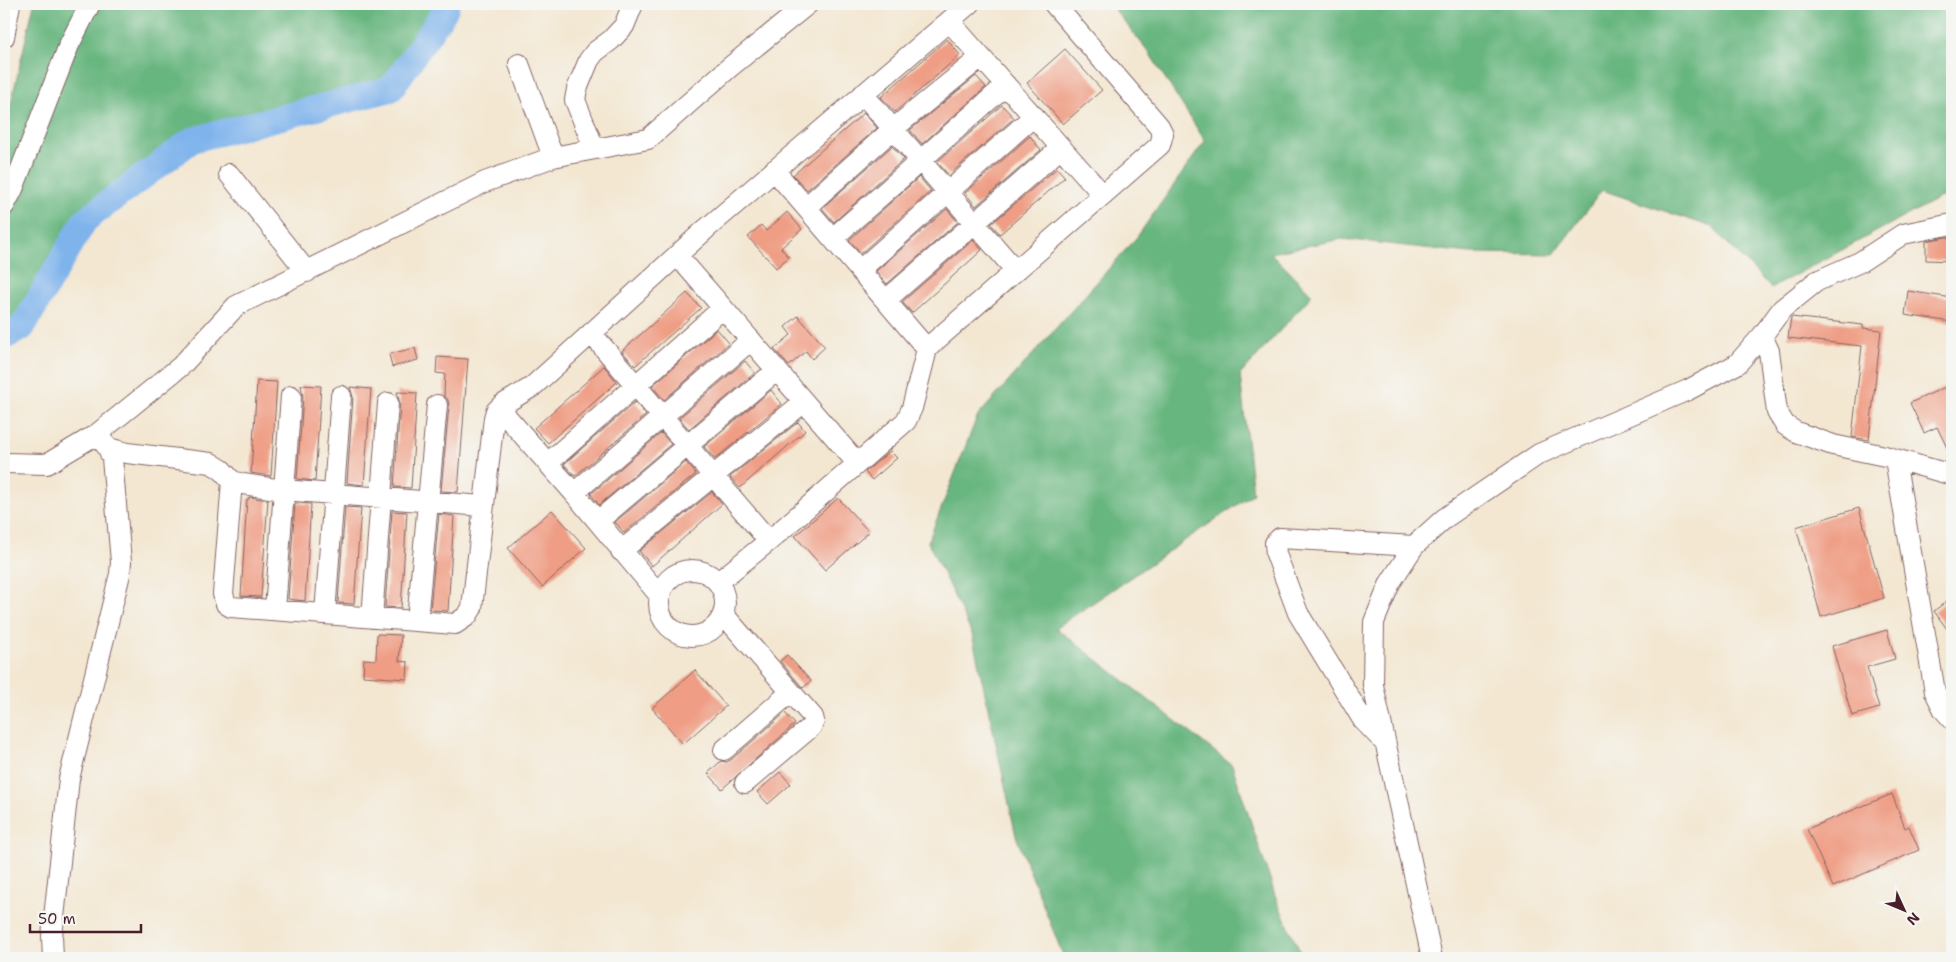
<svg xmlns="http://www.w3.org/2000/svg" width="1956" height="962" viewBox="0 0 1956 962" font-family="'Shantell Sans',sans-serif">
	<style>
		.forest { fill: #68b67f; stroke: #596a55 }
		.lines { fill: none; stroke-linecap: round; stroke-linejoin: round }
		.river { stroke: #7eb3ec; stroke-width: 26 }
		.building { fill: #ef9d84 }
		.minor-casing { stroke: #856565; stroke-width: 22 }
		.minor { stroke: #fff; stroke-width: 20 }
	</style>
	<rect width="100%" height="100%" fill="#f6f6f2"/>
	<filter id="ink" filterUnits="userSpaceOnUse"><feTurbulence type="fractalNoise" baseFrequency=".02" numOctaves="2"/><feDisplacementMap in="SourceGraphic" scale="10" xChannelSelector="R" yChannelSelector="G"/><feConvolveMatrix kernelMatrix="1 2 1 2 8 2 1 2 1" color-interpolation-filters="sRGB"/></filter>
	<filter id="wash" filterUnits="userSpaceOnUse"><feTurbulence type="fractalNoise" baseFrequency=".0096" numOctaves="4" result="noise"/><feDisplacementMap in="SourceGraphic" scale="20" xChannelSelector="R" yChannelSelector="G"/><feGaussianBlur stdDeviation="1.12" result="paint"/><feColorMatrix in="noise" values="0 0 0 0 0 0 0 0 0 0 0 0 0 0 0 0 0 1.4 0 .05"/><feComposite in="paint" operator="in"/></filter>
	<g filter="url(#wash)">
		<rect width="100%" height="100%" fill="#f3e7d2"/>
		<path class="forest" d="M34,4H447L444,12L391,89L192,140L85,220L22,328L4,343V133Z
			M1110,4H1952V197H1941L1771,288L1712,227L1602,190L1554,254L1470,253L1342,239L1271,253L1312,295L1240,375L1253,494L1056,628L1232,765L1277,901L1303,958H1064L1016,836L972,634L928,542L977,417L1137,237L1205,141L1148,51Z"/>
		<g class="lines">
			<path class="river" d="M4,337L22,328L85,220L192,140L391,89L444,12L447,4"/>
		</g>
		<g id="blocks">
			<path class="building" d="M947,39L960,55L895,112L881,97Z
				M1065,49L1102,90L1063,124L1027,83Z
				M976,76L986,87L922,144L910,130Z
				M1002,105L1014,118L949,175L937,162Z
				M864,113L877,128L807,190L793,175Z
				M1030,136L1041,150L976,206L965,193Z
				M892,146L904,159L834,222L822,208Z
				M1057,168L1065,177L1000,234L991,224Z
				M919,177L931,191L861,253L849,240Z
				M947,209L958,222L887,284L876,271Z
				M787,212L802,229L781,248L789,257L776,268L748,237L761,225L766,231Z
				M1946,237L1952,238V261L1926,260V241Z
				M973,240L982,250L912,313L902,302Z
				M1908,291L1952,298V322L1905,315Z
				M687,293L701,308L635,366L622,351Z
				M798,316L825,347L812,359L806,351L789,366L774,349L791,335L785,327Z
				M1791,317L1863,325V328L1881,330L1869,440L1852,437L1862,346L1788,338Z
				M717,329L729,343L664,400L652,386Z
				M415,348L418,360L392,367L389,354Z
				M437,357L468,359L458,492L441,491L449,406L448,400L444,395L445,374L436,373Z
				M745,361L755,373L689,429L679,418Z
				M604,366L617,382L548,443L534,428Z
				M257,381L277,382L271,476L251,473Z
				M1952,384V458L1937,427L1924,433L1910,403Z
				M301,385L321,386L315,481L297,479L303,397Z
				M350,387L371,389L364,485L347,483L353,397Z
				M771,390L782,404L715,459L704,447Z
				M397,392L417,393L411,488L394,487L400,404Z
				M635,402L646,415L575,476L564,464Z
				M798,422L805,431L740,488L730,477Z
				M661,433L671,444L599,505L591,494Z
				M890,451L897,458L872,480L865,472Z
				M686,462L696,474L624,533L615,522Z
				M712,492L722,504L652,566L639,551Z
				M249,497L268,500L261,597L241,596L247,499H249Z
				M838,498L869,532L825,570L795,536Z
				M295,503L311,504L305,601L288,599Z
				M345,507L361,508L354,604L338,603Z
				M1859,508L1884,598L1821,617L1796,527Z
				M552,510L586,548L542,587L508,548Z
				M392,511L407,512L401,608L385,607Z
				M439,514L454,516L448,611L430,610Z
				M1952,597V636L1934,611Z
				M1887,630L1895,659L1867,667L1879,708L1852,716L1832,646Z
				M377,634L401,635L399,661L408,662L407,679L363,676L364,659L376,660Z
				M787,655L811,681L803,688L780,661Z
				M695,670L726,706L683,744L652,708Z
				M785,713L795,724L722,789L708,773L721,761L727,762L732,759Z
				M780,772L791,784L768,804L757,792Z
				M1892,794L1905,828L1909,826L1919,850L1833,887L1807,829Z"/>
		</g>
	</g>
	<g filter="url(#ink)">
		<use href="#blocks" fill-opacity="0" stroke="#856565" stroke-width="1"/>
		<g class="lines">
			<defs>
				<path id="minor" d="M949,21L1103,195
					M4,37L10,4
					M519,64L553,157
					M863,94L1016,271
					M594,148L575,100L577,89L589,60L595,52L611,40L624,26L633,4
					M774,170L927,349
					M229,174L307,272
					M4,206L13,189L69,45L90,4
					M806,207L893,129L981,57
					M833,238L1006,85
					M677,255L857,463
					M860,270L1034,116
					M886,300L1061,148
					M591,333L769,541
					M1762,336L1769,351L1777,412L1785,425L1796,432L1833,445L1885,456L1952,475
					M499,408L574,493L660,596
					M108,448L127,453L211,463L222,470L232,481L243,484L283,490L483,506
					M1895,459L1935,692L1944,710L1952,719
					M4,463L47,464L97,434L181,366L236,306L485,182L553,157L648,139L730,67L808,4
					M548,463L723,308
					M232,481L223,594L226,604L231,607L455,624L467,616L472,608L494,418L496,411L502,405L532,387L706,229L969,4
					M574,493L751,340
					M598,521L777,370
					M621,551L804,402
					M659 603a33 33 0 1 1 66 0a33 33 0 1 1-66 0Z
					M718,582L769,541L906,421L912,408L927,349L934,342L1160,145L1163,134L1159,126L1054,4
					M275,610L291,396
					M325,614L341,396
					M372,618L388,403
					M417,621L437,405
					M1386,744L1363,720L1298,613L1276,554L1275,543L1280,538L1414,546
					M724,750L791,692L724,615
					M745,783L811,727L814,721L813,717L791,692
					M53,958L52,936L69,779L120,574L121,562L112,458L108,448L97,434
					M1432,958L1373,685L1374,622L1390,583L1414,546L1445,518L1539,454L1688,390L1737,364L1762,336L1782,309L1817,281L1860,262L1903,234L1952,224"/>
			</defs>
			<use href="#minor" class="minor-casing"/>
			<use href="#minor" class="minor"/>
		</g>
	</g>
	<rect width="1956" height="962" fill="none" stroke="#f6f6f2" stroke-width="20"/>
	<g transform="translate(1904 910) rotate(134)" stroke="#f6f6f2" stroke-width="4" paint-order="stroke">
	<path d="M0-4L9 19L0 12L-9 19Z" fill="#4a1f2b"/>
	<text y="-8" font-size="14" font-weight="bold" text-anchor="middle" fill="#4a1f2b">N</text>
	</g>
	<path d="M30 924v8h111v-8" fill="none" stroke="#4a1f2b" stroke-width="2.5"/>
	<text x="38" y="924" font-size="15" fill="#4a1f2b" stroke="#f6f6f2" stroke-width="4" paint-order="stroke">50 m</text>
</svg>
